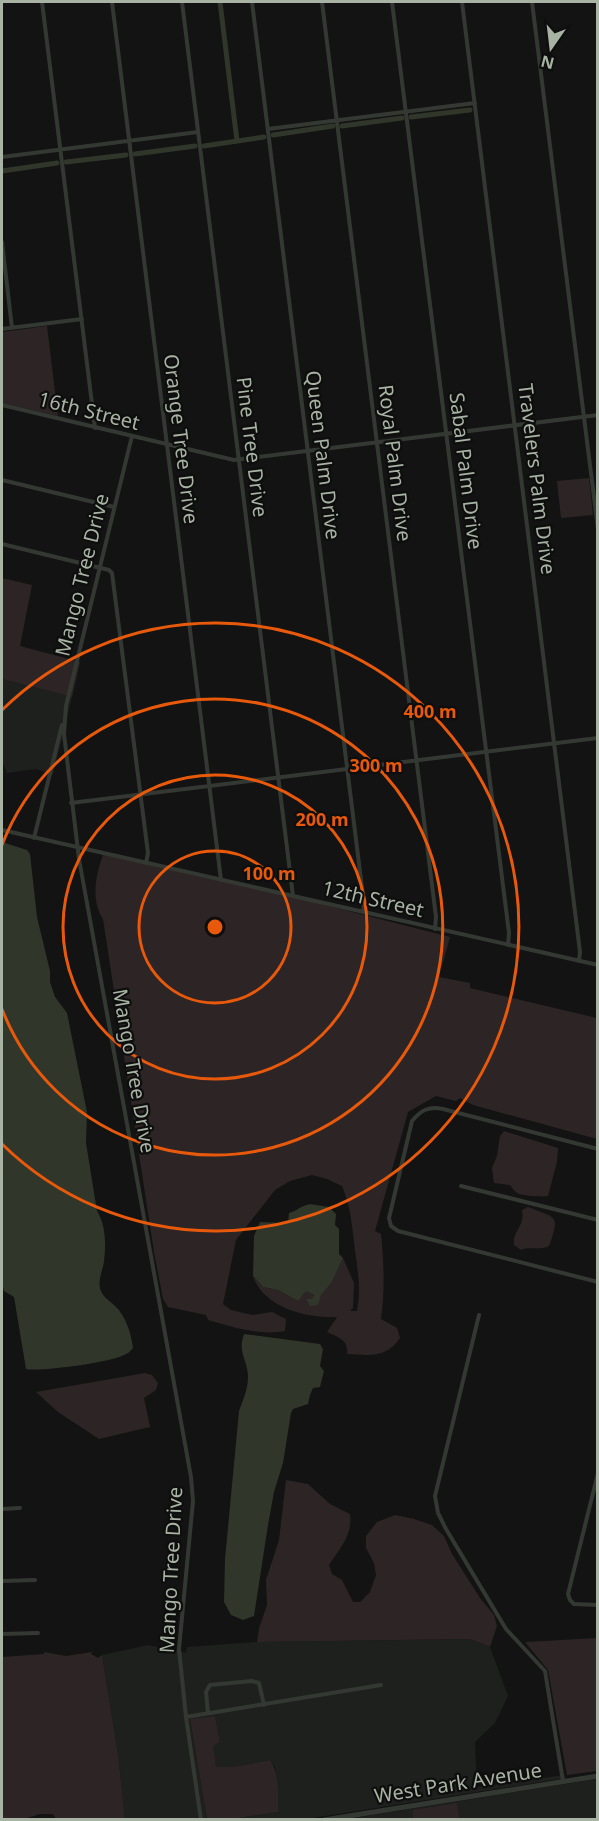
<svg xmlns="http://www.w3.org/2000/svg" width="599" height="1821" viewBox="0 0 599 1821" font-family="'Noto Sans',sans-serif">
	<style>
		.built { fill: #1e201e }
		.green { fill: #2d2525 }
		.water { fill: #303629 }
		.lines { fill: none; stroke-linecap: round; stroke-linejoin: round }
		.canal { stroke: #303629; stroke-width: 5 }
		.minor { stroke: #343833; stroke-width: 4 }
		.tertiary { stroke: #343833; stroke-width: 5 }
		.ring { fill: none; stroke: #e8590c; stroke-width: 3 }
		.labels { text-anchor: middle; stroke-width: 4.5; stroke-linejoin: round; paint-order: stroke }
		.street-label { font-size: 20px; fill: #a8b3a4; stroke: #0d0e0d }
		.centre { fill: #e8590c; stroke: #0d0e0d; stroke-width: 3 }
		.ring-label { font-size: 18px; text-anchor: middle; font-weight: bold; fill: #e8590c; stroke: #0d0e0d; stroke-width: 4.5; stroke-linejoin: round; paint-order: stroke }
	</style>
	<rect width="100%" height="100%" fill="#121312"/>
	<path class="built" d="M2,679L72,697L53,775L36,769L7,773L2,761Z
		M470,1639L490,1647L508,1696L495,1723L475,1742L477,1787L564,1775L566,1778L306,1819H232L278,1812V1785L275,1767L270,1760L233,1767L216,1768L212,1746L220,1742L215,1716L190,1719L207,1819H125L118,1754L102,1655L148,1645L163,1648L168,1646L186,1653L187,1647L257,1642Z
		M597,1779V1819H460L457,1804L413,1811V1819L342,1820Z"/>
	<path class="green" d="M47,326L58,416L2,403V332Z
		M589,478L593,515L561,518L557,481Z
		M2,578L32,585L20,646L80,662L72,697L2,679Z
		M104,852L255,887L450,937L439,977L470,983V988L597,1018V1139L473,1105L460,1098L456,1101L436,1096L408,1112L375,1231L381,1234C384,1263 385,1291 381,1319L397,1328L400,1338C385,1359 370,1355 347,1354C349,1340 338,1337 327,1332L337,1317C306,1318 264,1308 253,1276L263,1287L278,1290L298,1301L305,1290L314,1295L310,1306L332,1282L343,1258L354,1283L353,1308L350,1311H357C361,1289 358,1272 355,1250C352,1227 351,1207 342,1186L327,1179L312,1175L290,1181L275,1190L236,1240L223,1304L231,1310L252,1315L272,1312L286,1319L285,1331C260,1336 233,1327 208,1320L206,1315L168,1307L163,1299L154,1252L103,919C90,899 96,874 104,852Z
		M504,1131L558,1148L557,1162L548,1196C543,1197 521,1196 517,1193C514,1191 512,1188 510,1185L494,1183L492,1168L497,1156L500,1136Z
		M528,1207C555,1218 561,1214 549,1246C539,1251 531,1246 521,1250L514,1245C512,1230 525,1228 522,1210Z
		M145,1373L152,1375L158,1383L156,1390L144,1398L150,1427L99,1439L58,1412L36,1392Z
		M286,1480L308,1484L330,1504L350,1514C353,1535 340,1548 329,1565L332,1574L342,1580L353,1602H360L370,1592L376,1575L374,1563L366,1548V1536L377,1522L395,1515L414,1519L432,1525L444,1536L452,1554L480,1598L494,1615L497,1626L490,1647L470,1639L257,1642L259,1628L267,1605L266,1580L279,1540Z
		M597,1638V1771L567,1775L548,1670L525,1642Z
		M44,1652L66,1656L92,1652L91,1654L98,1658L102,1655L118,1754L125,1819H56L53,1814H40L24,1819H2V1657L44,1654Z
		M215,1716L220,1742L213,1746L216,1767H233L270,1760C280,1774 278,1794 278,1812L232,1819H207L190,1719Z
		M457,1803L460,1819H413V1810Z"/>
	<path class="water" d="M2,842L27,850L30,854L37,917L50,971V982L55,997L67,1013L87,1112L86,1143L97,1211C106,1225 106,1245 104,1261C103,1270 98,1279 100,1288C102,1297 109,1300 115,1306C126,1316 131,1333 133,1348C131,1350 129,1353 126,1354C114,1362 41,1372 26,1369L14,1297L4,1291L2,1283Z
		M310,1204L329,1207L336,1214L335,1225L339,1229V1254L343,1258L332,1282L321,1295L318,1305L310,1306L306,1299H312L314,1295L306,1291L298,1301L278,1290L263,1287L253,1276L254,1236L260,1222L288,1223L289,1213C298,1211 299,1206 310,1204Z
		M244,1334L320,1344L323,1349L320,1366L324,1371L320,1387L313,1388L310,1395L308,1404L293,1409L291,1413L283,1463L274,1492L268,1525L254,1616L243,1620L231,1615L224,1602L225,1559L239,1411C243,1400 248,1389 248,1377C248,1360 237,1353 244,1334Z"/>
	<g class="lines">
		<path class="canal" d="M220,2L237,141
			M411,117L470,110
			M342,126L402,118
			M273,135L333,126
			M204,146L264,137
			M135,154L195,146
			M66,162L126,155
			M2,171L57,163"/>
		<path class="minor" d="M42,2L95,428
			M112,2L221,880
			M182,2L293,896
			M252,2L364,904L363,912
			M322,2L436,917L435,929
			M392,2L509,933L508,945
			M462,2L580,952L579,961
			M532,2L598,529
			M268,129L475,103
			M2,157L198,132
			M2,242L12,328
			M2,329L82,319
			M2,405L234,460L598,415
			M132,436L66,706L64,734L79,859L191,1477L193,1501L179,1649L186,1717L201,1820
			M2,480L114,507
			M2,544L109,570L112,573L148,853L146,863
			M71,803L598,738
			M2,830L598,965
			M34,838L62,725
			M598,1149L443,1109C429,1106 421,1110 412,1121L389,1218L391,1226L398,1231L598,1282
			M461,1186L598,1220
			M479,1315L435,1496L438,1513L446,1529L506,1629L545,1671L563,1781
			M598,1473L568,1594L570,1600L574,1604L598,1605
			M2,1509L20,1508
			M2,1581L35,1580
			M2,1634L38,1633
			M208,1713L206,1692L210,1685L252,1681L259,1683L264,1705
			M186,1717L381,1685"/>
		<path class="tertiary" d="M324,1820L598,1776"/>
	</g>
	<g class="ring">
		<circle cx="215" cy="927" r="76"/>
		<circle cx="215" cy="927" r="152"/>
		<path d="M2 845A228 228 0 1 1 2 1009"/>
		<path d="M2 710A304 304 0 1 1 2 1144"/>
	</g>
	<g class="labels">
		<g class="street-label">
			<text transform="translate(89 411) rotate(14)" y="7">16th Street</text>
			<text transform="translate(181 439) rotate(83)" y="7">Orange Tree Drive</text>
			<text transform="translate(252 447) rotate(83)" y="7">Pine Tree Drive</text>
			<text transform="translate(323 455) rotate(83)" y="7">Queen Palm Drive</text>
			<text transform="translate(395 463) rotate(83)" y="7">Royal Palm Drive</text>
			<text transform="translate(466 471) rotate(83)" y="7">Sabal Palm Drive</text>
			<text transform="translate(537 479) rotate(83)" y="7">Travelers Palm Drive</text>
			<text transform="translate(82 575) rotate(-76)" y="7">Mango Tree Drive</text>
			<text transform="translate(373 899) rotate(13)" y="7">12th Street</text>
			<text transform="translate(134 1071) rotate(80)" y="7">Mango Tree Drive</text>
			<text transform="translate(171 1570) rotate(-87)" y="7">Mango Tree Drive</text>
			<text transform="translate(458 1783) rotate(-9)" y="7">West Park Avenue</text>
		</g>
	</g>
	<circle cx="215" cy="927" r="9" class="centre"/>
	<g class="ring-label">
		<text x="430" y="718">400 m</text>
		<text x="376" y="772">300 m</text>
		<text x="322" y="826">200 m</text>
		<text x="269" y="880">100 m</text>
	</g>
	<rect width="599" height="1821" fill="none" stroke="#a8b3a4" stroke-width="6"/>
	<g transform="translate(551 48) rotate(194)" stroke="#0d0e0d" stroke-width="4.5" paint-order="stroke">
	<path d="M0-4.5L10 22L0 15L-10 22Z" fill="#a8b3a4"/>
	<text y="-9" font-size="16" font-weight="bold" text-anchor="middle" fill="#a8b3a4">N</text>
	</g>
</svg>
